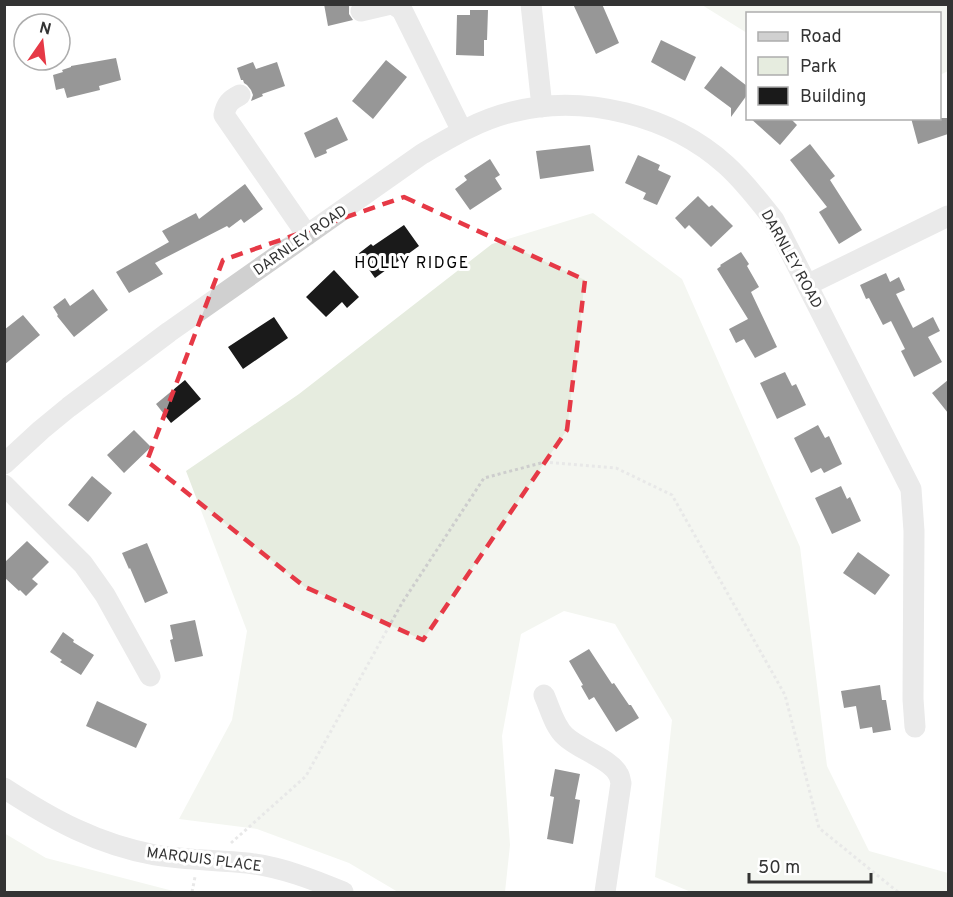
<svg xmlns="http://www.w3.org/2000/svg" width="953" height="897" viewBox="0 0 953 897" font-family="Overpass,sans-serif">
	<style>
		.green { fill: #e6ecdf }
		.building { fill: #1a1a1a }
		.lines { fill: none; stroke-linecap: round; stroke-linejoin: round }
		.path { stroke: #cdcdcd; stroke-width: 3; stroke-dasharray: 3 3; stroke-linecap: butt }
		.minor { stroke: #d0d0d0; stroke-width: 21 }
		.marked { fill: none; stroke: #e63946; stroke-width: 4.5; stroke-dasharray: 12 8; stroke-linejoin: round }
		.labels { text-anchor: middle; stroke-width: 6; stroke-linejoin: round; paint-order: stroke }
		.street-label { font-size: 15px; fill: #333; stroke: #fff }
		.neighbourhood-label { font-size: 16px; letter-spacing: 1.5px; fill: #000; stroke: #fff }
	</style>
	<rect width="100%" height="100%" fill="#fff"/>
	<path class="green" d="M702,5H948V71L940,75V14H748L747,33Z
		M593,213L682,279L800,547L827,766L869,851L948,873V892H691L655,877L672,720L615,624L564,611L521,634L502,736L510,845L505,892H398L349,863L257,829L179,819L232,720L247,631L186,471L299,394L492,244Z
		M4,833L46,858L177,892H5Z"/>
	<path class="building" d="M324,4H349V14L353,20L328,26Z
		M573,4H602L619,43L596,54Z
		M470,10H488L487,40H484V56L456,55L457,15H470Z
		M661,40L696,57L685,81L651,62Z
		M116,58L121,80L99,86L100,90L67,98L64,88L56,90L53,75L63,72L62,70L71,67V66Z
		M386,60L407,77L373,119L352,101Z
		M253,62L256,69L277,62L285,86L262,94L263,96L251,101L253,95L251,90L247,85L244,83L243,80H241L237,68Z
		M721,66L747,86V95L731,117V108L704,88Z
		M337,117L348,140L326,150L327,153L315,158L304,133Z
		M750,118H790L797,125L780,145Z
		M911,118H948V134L918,144Z
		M810,144L835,176L830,180L862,230L839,244L819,212L827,207L790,160Z
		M590,145L594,171L540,179L536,151Z
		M638,155L660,165L658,170L671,176L657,205L643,199L646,193L625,183Z
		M490,159L500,175L495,178L502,189L470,210L455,189L467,180L464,176Z
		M245,184L263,209L244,223L241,219L229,228L227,226L155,263L163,274L129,293L116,272L169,242L162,231L196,213L199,219Z
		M698,196L709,207L712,205L733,226L711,247L689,225L685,229L675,218Z
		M404,225L419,246L375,278L358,254L371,244L373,246Z
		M741,252L749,264L747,266L759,287L751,292L777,347L755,358L744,339L736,343L729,329L748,319L717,269L721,266L720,265Z
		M334,270L359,297L347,308L342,302L326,317L306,297Z
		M886,273L890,282L899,277L905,290L896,294L913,328L933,317L940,331L928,337L942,362L914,377L901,351L905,349L891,321L883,325L869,298L866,299L860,285Z
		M93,289L108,310L74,337L57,316L58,315L53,307L65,298L70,306Z
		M23,315L40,335L4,365V330Z
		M274,317L288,338L243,369L228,347Z
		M785,372L792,386L796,384L806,405L777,419L760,383Z
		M185,380L201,399L171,423L156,404Z
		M948,380V413L932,393Z
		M818,425L825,438L829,436L842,464L824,473L821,468L811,473L794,438Z
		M134,430L151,447L124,473L107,455Z
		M92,476L112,493L88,522L68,505Z
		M841,486L847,499L850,497L861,521L832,534L815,498Z
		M27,541L49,562L32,579L38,584L26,596L20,590L19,591L4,577V563Z
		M147,543L168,593L145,603L130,568L129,569L122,553Z
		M858,552L890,575L875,595L843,573Z
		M195,620L203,656L175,662L170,640L173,639L170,625Z
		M63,632L74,640L73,642L94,655L81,675L60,662L62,660L50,652Z
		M589,649L612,684L614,683L629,705H631L639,718L616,732L594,697L589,700L581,686L583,685L569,661Z
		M880,685L882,700H886L891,730L873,733L872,727L860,729L856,706L844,708L841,691Z
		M97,701L147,724L136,748L86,726Z
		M555,769L580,774L575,799L580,800L573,844L547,839L554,797L550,796Z"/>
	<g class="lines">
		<path class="path" d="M231,843L306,776L402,603L484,478L545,462L616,468L672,495L785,695L819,828L898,892
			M192,892L195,877"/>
		<path class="minor" d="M393,4L402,10L462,131
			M531,4L542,107
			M361,11L391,4
			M240,95C230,100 226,104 224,115L307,235
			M807,285L948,216
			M4,464L41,430L69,407L169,332L422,154C451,137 479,120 512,112C584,93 672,116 726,165C744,181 759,201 774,220L911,489L914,531L913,699L915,727
			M4,485L83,564L105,595L150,676
			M544,695C550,708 554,726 565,736C578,749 611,759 618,774C620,776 620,780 621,783L605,892
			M4,788C53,820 97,844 155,855C185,860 216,860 247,863C281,867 312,879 343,892"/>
	</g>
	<path d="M0 0H953V897H0ZM404,197L585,280L567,430L423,640L305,587L147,461L223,260Z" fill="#fff" fill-opacity=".55" fill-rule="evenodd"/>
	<path class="marked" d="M404,197L585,280L567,430L423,640L305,587L147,461L223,260Z"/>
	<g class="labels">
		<g class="street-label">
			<text transform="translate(300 240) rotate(-35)" y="5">DARNLEY ROAD</text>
			<text transform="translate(792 259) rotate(61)" y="5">DARNLEY ROAD</text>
			<text transform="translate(204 859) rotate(7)" y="5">MARQUIS PLACE</text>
		</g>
		<g class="neighbourhood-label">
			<text x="412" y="268">HOLLY RIDGE</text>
		</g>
	</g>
	<rect width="953" height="897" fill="none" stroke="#333333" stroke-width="12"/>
	<rect x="746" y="12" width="195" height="108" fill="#ffffff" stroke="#adadad" stroke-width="1.5"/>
	<rect x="758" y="32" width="30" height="9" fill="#d0d0d0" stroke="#adadad" stroke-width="1.5"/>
	<text x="800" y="42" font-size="18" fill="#333333">Road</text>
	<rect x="758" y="57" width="30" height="18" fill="#e6ecdf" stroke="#adadad" stroke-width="1.5"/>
	<text x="800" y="72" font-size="18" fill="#333333">Park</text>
	<rect x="758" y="87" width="30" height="18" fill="#1a1a1a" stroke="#adadad" stroke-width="1.5"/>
	<text x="800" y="102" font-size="18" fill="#333333">Building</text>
	<g transform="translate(42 42) rotate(14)"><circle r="28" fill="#ffffff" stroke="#adadad" stroke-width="1.5"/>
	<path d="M0-4.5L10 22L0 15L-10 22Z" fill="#e63946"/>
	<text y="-9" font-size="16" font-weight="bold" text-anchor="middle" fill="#333333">N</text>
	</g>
	<path d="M749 873v9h122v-9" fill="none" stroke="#333333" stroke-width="3"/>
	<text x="758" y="873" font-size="18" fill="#333333" stroke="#ffffff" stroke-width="4.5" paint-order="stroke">50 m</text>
</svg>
